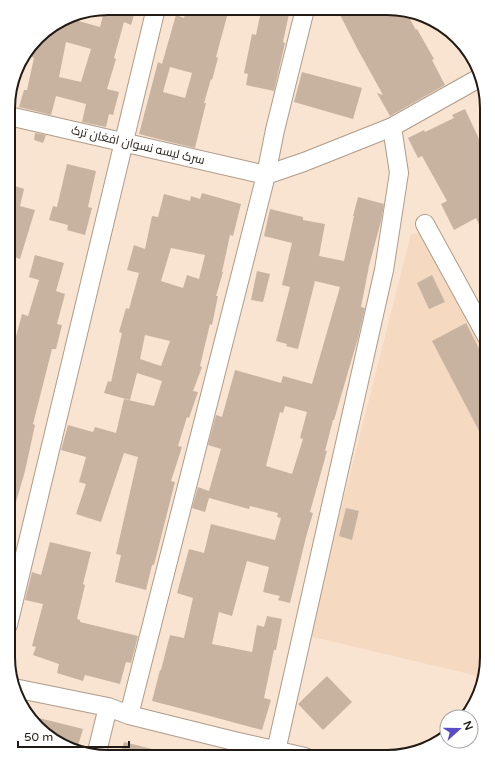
<svg xmlns="http://www.w3.org/2000/svg" width="495" height="765" viewBox="0 0 495 765" font-family="'Varela Round',Cairo,sans-serif">
	<style>
		.built { fill: #f5d9c1 }
		.building { fill: #c8b3a1; fill-rule: evenodd }
		.lines { fill: none; stroke-linecap: round; stroke-linejoin: round }
		.minor-casing { stroke: #af9b89; stroke-width: 20 }
		.minor { stroke: #fff; stroke-width: 18 }
		.labels { text-anchor: middle; stroke-width: 3; stroke-linejoin: round; paint-order: stroke }
		.street-label { font-size: 12px; fill: #221a14; stroke: #fff }
		.rim { fill: none; stroke: #221a14; stroke-width: 2 }
	</style>
	<rect width="100%" height="100%" fill="#f9e3d1"/>
	<path class="built" d="M424,233L487,352V664L482,677L309,636L411,234Z"/>
	<path class="building" d="M105,8H136L131,25L124,22L114,58L116,59L107,89L119,92L113,115L109,114L106,127L82,122L86,104L56,96L51,115L19,107L24,90H27L34,58L32,57L36,41L42,33L68,18L100,27ZM66,42L91,49L81,82L59,77Z
		M187,8L229,9L216,57L218,58L212,80L211,79L204,103H206L195,148L166,141L139,134L158,62L162,64L176,15L184,18ZM170,67L192,73L185,98L163,92Z
		M269,9H290L283,42L285,43L274,91L246,85L248,74L244,73L252,34L256,35L261,11L268,12Z
		M337,9L405,10L416,30L417,29L434,59L432,60L445,85L390,116L377,93L383,95L357,48Z
		M302,72L362,88L353,119L294,102Z
		M465,109L479,139L487,155V241L476,218L454,230L441,204L447,201L422,156L418,158L408,138L424,130L425,132L454,118L452,115Z
		M35,133L46,135L43,143L34,140Z
		M67,164L96,171L88,207L92,208L85,235L67,230L68,225L49,220L53,206L57,207Z
		M9,184L24,189L20,206L35,210L20,259L9,255Z
		M202,193L241,204L233,236L230,235L222,272H223L216,296H218L212,325L210,324L200,366L202,367L193,391L198,392L189,418L187,417L178,446L182,447L171,481L175,482L154,565H152L146,590L115,582L121,555L116,554L138,457L124,453L101,522L76,514L86,484L79,482L86,457L61,450L68,425L93,432L95,427L116,433L124,399L154,406L162,381L137,373L130,400L104,393L108,381L111,382L122,333L119,332L126,308L129,309L139,273L127,270L134,245L145,249L152,216L158,217L164,194L190,201L191,196L200,199ZM171,248L205,255L199,279L187,275L183,288L161,281ZM145,335L170,341L161,366L140,359Z
		M358,197L384,204L381,221L369,266L361,307L365,308L358,338L334,420H333L325,451H327L310,512L313,513L306,537L290,603L278,600L280,596L263,592L269,567L247,561L232,616L219,612L212,644L252,652L257,625L264,627L267,616L282,619L276,650H274L264,698L271,700L262,730L210,716L152,701L160,670H161L170,635L184,638L193,598L177,593L189,549L204,553L211,524L275,540L281,518L277,517L278,513L250,506L249,509L209,498L205,512L192,508L198,487L209,491L221,449L208,445L216,415L222,417L235,370L281,383L283,376L312,384L340,287L315,281L298,349L286,346L287,344L276,341L290,287L282,285L292,243L264,236L270,209L303,217V220L325,224L319,256L344,261L354,216H353ZM285,406L307,412L300,438L303,439L292,474L266,466L280,412L283,413Z
		M35,255L64,263L56,291L65,294L57,324L62,325L56,349H52L33,424L35,425L25,471L12,516L8,515V343L14,344L22,314L28,316L39,280L29,277Z
		M257,271L270,274L263,302L251,300Z
		M432,275L445,302L429,309L417,283Z
		M466,323L487,364V446L432,341Z
		M346,508L359,511L352,540L339,536Z
		M50,542L91,552L83,584L85,585L77,619L80,620V622L138,636L131,663L126,662L120,684L85,675L83,681L57,673L59,664L33,655L36,647L32,646L43,604L25,600L32,572L41,575Z
		M327,676L352,702L323,730L298,704Z
		M31,716L83,729L77,749L47,736Z
		M124,742L164,752V756H120Z"/>
	<g class="lines">
		<defs>
			<path id="minor" d="M9,116L266,175L304,162L392,127L481,77
				M425,224L487,337
				M8,625L156,8
				M14,688L108,707L129,715L234,741L305,757
				M129,715L266,175L275,130L305,9
				M276,751L384,270L399,173L392,127
				M96,756L108,707"/>
		</defs>
		<use href="#minor" class="minor-casing"/>
		<use href="#minor" class="minor"/>
	</g>
	<g class="labels">
		<g class="street-label">
			<text transform="translate(138 145) rotate(13)" y="4">سرک لیسه نسوان افغان‌ ترک</text>
		</g>
	</g>
	<path d="M0 0H495V765H0ZM108 15H387A93 93 0 0 1 480 108V657A93 93 0 0 1 387 750H108A93 93 0 0 1 15 657V108A93 93 0 0 1 108 15Z" fill="#fff" fill-rule="evenodd"/>
	<path class="rim" d="M108 15H387A93 93 0 0 1 480 108V657A93 93 0 0 1 387 750H108A93 93 0 0 1 15 657V108A93 93 0 0 1 108 15Z"/>
	<g transform="translate(459 729) rotate(69)"><circle r="19" fill="#ffffff" stroke="#a7a3a1"/>
	<path d="M0-3L7 15L0 10L-7 15Z" fill="#5b4dc5"/>
	<text y="-6" font-size="11" font-weight="bold" text-anchor="middle" fill="#221a14">N</text>
	</g>
	<path d="M18 741v6h111v-6" fill="none" stroke="#221a14" stroke-width="2"/>
	<text x="24" y="741" font-size="12" fill="#221a14" stroke="#ffffff" stroke-width="3" paint-order="stroke">50 m</text>
</svg>
